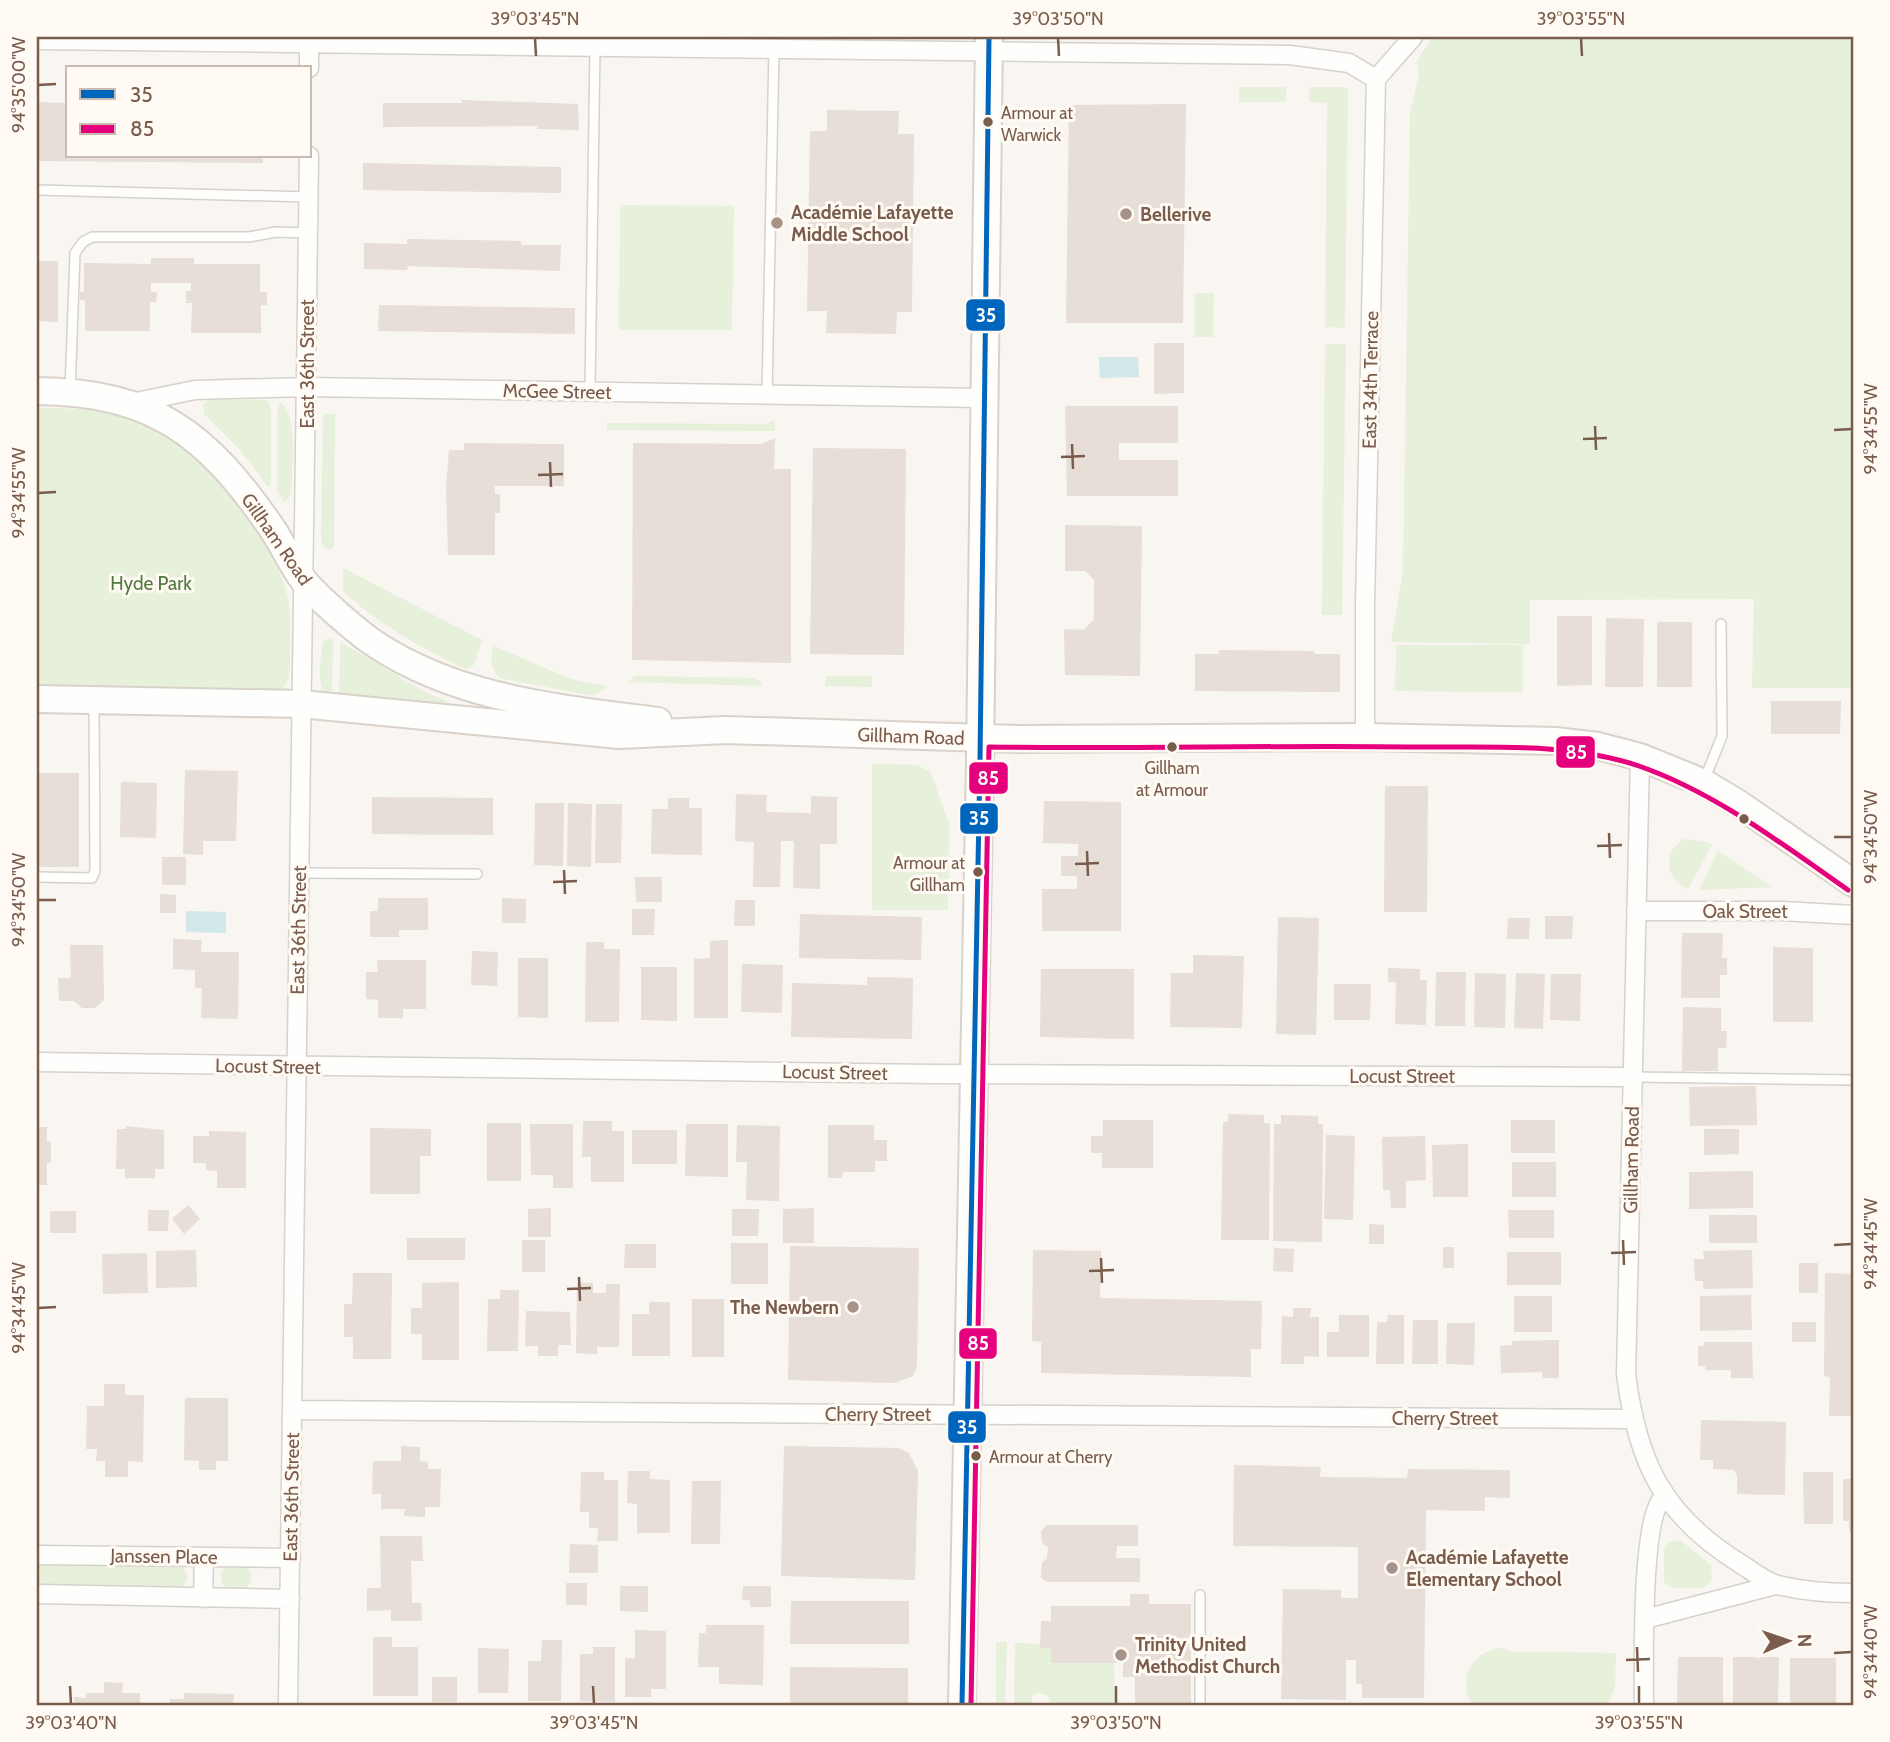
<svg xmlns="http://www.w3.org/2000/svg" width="1890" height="1742" viewBox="0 0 1890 1742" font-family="Cabin,sans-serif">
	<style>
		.green { fill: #e7f0db }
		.water { fill: #d0e8ea }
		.building { fill: #e6ded7 }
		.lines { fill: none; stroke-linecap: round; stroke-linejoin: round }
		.service-casing { stroke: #d7d1cb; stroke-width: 12 }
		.minor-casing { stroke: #d7d1cb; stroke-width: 21 }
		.secondary-casing { stroke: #d9d2cb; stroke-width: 30 }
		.service { stroke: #fefefd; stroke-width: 9 }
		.minor { stroke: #fefefd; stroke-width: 18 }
		.secondary { stroke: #fefefd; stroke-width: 26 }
		.bus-1-casing { stroke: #fffaf3; stroke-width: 10 }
		.bus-2-casing { stroke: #fffaf3; stroke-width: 10 }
		.bus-1 { stroke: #0065bd; stroke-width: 5 }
		.bus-2 { stroke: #e5007d; stroke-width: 5 }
		.ticks { fill: none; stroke: #7a5c4d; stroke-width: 2.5 }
		.bus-dot { fill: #7a5c4d; stroke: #fffaf3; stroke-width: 2.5 }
		.poi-dot { fill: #a69286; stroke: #fffaf3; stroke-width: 2.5 }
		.labels { text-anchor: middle; stroke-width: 6; stroke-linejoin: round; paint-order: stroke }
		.bus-label { font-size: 17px; fill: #7a5c4d; stroke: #fffaf3; text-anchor: start }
		.poi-label { font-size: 19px; font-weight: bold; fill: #7a5c4d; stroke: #fffaf3; text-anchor: start }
		.street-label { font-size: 19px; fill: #7a5c4d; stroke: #fffaf3 }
		.park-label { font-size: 19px; fill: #537a41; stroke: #fffaf3 }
		.line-badge { stroke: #fffaf3; stroke-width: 2.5 }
		.badge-label { font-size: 19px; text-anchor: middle; font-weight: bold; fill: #fff }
		.neatline { fill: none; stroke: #7a5c4d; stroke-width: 2.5 }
		.ticks-label { font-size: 18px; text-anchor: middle; fill: #7a5c4d }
	</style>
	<rect width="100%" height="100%" fill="#f9f5f0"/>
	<path class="green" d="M1432,37H1853V688H1752L1754,599L1530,600V644L1391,642L1403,571L1410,114L1419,73L1417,61Z
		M1239,87H1286V102H1239Z
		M1309,87H1343L1348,90L1345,328L1325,327L1327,103L1309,102Z
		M620,205L734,206L732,330H619Z
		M1195,293H1214L1213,337H1195Z
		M1325,344H1346L1342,615H1322Z
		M210,399L267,400L271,409V485L268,487L240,450L204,414L203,404Z
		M280,402C300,415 291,472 291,495L284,502L277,490V414Z
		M37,408C82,408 125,408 165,434C207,461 271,539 285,587C292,607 290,629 290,650C290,665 292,684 277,693L37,694Z
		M323,414H335L334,547L330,550L323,546L321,539Z
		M775,420V431L607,430V423L764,424Z
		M343,568L482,640L474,665L466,669C421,648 379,625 343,591Z
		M333,638L332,699C314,689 321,663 322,645L324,640Z
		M340,642L423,691L447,701L445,708L339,700Z
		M1396,645H1523V692L1395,691Z
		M493,646L571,679L608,687L593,696L499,678L491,665Z
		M635,676L753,678L760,681L762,686L629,682Z
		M826,676H872V687L825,686Z
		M872,764L918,765L931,773L949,824L948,910H872Z
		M1683,839L1703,841L1712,845L1688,889C1671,880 1666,870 1671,851Z
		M1718,851L1772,887L1699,890Z
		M1680,1540L1711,1565L1712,1579L1703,1588H1672L1664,1582V1548L1670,1542Z
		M221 1577a15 15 0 1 1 30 0a15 15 0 1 1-30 0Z
		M37,1562L183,1565L188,1579L181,1589L37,1588Z
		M996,1642H1007L1005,1705H996Z
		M1015,1643L1041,1644L1051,1648V1663H1114L1115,1705H1052L1047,1695L1037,1693L1032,1696L1033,1705H1014Z
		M1503,1648L1512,1652L1616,1653L1615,1687L1608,1705H1471C1459,1677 1471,1650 1503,1648Z"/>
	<path class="water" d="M1099,357H1138L1139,377L1100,378Z
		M186,911L226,912V933L186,932Z"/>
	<path class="building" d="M462,100L578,104L579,130L537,129V126L383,127V103H462Z
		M37,102L68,103V156H263V163L37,161Z
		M1186,104L1183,323H1066L1069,105Z
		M827,110L899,111L898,134H914L912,312H897L896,334L826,333L827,311H807L810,131H827Z
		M363,163L561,167V193L363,190Z
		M407,239L521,241V245H561L560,271L407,266L408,270L364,269V243L407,244Z
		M151,258H194V264H260V292H267V305H261V333H191L192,303H186V291H191V283H151V292H157L156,302H150V331H85V300H80V292L84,291V263L151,264Z
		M37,261H58V322L37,321Z
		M379,305L575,308V334L378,331Z
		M1154,343H1184V393L1154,394Z
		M1065,406H1178V443H1119V460H1178V496H1067Z
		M775,438L774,469H791V663L632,660L633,443L761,444Z
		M464,443L564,444V486H495V494H500V513H495V555H448L446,488L449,450H464Z
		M813,448L906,449L904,655L810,654Z
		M1065,525L1142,526L1140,676L1065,675L1064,629L1084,630L1094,619V580L1085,571H1065Z
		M1557,616H1592V685L1557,686Z
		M1606,618L1644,619L1643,687H1605Z
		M1657,622H1692V687H1657Z
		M1219,650L1314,651V654H1340V692L1195,691V654H1219Z
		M1771,701H1841L1840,734H1771Z
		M185,770L238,771L236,841H203V855L183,854Z
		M37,773H79V867H37Z
		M121,782L157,783L156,838L120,837Z
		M1385,786H1428L1427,912H1384Z
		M736,794L767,795L766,812L811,813V796L837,797V844H820V889L793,888L794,841H781L780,887H753L754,842L735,841Z
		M372,797L493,798V835L372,834Z
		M668,798H689V808H702V855L651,854L652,809H668Z
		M1044,801L1121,802V931H1042V889H1077V876H1061V856H1078V844L1043,843Z
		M535,803H564L563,866L534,865Z
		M568,803L592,804L591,867L567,866Z
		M596,804H622L621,863H595Z
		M162,857H186V885H162Z
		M635,877H662V902H636Z
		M160,894L176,895V913H160Z
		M378,898H428V930H399V937H370V911H378Z
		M502,898L526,899V923H502Z
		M735,900H755V926H734Z
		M632,909H655L654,935H632Z
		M800,914L922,917L921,960L799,958Z
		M1545,916H1573L1572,939H1545Z
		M1278,917L1319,918L1316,1035L1276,1034Z
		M1508,918H1530L1529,939H1507Z
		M1682,933H1723L1722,958H1727V975H1720V998H1681Z
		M173,939L202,940L201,952H239L238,1019L201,1018L202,988H195V970L173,969Z
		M728,940V1018H694V959L710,958V941Z
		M586,942H604V949H620L619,1022H585Z
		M70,945H103L104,1000L95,1008H82L74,1001H59L58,978H71Z
		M1773,947L1813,948V1022H1773Z
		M472,951L498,952L497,986L471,985Z
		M1193,955L1244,956L1242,1028L1170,1027L1171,973H1193Z
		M518,958H548V1018L518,1017Z
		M377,960H426V1009H403V1018H378V1000L366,999V972H378Z
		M742,964L783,965L782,1013L741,1012Z
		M641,967H677V1021L641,1020Z
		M1388,968L1420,969V980H1427L1426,1025L1395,1024L1396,982H1388Z
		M1041,969H1134V1039L1040,1037Z
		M1436,972H1466L1465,1026H1435Z
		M1475,973L1506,974L1505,1028L1474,1027Z
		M1516,973L1545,974L1543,1029L1514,1028Z
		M1551,974H1581L1580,1021L1550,1020Z
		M867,977L913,978L912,1039L791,1037L792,983L867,985Z
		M1334,984H1371L1370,1020H1334Z
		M1683,1007L1721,1008V1031H1727L1726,1048H1718V1071H1682Z
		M1756,1086L1757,1125L1690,1126L1689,1087Z
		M1228,1114L1264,1115V1123H1270L1269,1240H1221L1223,1122H1228Z
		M1281,1115L1318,1116V1124H1323L1322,1242L1273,1241L1274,1124H1281Z
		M1103,1120H1153V1168H1102V1153H1091V1136H1103Z
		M1511,1120H1555V1153H1511Z
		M583,1121H612V1131H624V1182H591V1157H582Z
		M487,1123H521V1181H487Z
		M530,1124H573V1188H553V1175H531Z
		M686,1124H728V1177L685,1176Z
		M737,1125L780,1126L779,1201L746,1200L747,1162H736Z
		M828,1125H874V1140H887V1161H875V1172H843L842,1178H828Z
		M126,1126L164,1130V1169H155V1178H125V1169H116L117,1129H126Z
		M37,1127H47V1142H51V1163H47V1185H37Z
		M370,1128L431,1129V1156H420V1194H370Z
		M1704,1129H1739V1154L1704,1155Z
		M632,1130H677V1164H632Z
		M209,1131L246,1132V1188H217V1171L206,1170V1163H193V1136H209Z
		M1326,1135L1355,1136L1353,1220L1324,1219Z
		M1425,1136L1426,1180L1406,1181V1208H1391L1390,1190H1383L1382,1137Z
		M1468,1144V1197H1433L1432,1145Z
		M1512,1162H1556V1197H1512Z
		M1753,1171V1208L1689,1209V1172Z
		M188,1205L200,1219L184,1234L172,1219Z
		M551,1208V1237H528V1209Z
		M814,1208V1243H783V1209Z
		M732,1209H759L758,1236H732Z
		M148,1210H169L168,1231H148Z
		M1508,1210H1554V1238H1509Z
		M50,1211H76V1233H50Z
		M1709,1215H1757V1243H1709Z
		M1369,1224L1384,1225V1244H1369Z
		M407,1238H465V1260H407Z
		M522,1240H545V1272H522Z
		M731,1243H768V1284H731Z
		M625,1244H656V1268H624Z
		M790,1246L919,1248L917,1366L913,1376L894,1383L788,1380Z
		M1443,1247H1454V1268H1443Z
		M1274,1248L1294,1249L1293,1272L1273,1271Z
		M196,1250L197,1287L156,1288V1251Z
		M1033,1250L1101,1251L1100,1298L1262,1301L1261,1349H1251V1377L1041,1373V1342L1032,1341Z
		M1752,1250L1753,1288L1703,1289V1281H1695L1694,1259H1704L1703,1251Z
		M1507,1252H1561V1285H1507Z
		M147,1253L148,1293L103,1294L102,1254Z
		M1799,1263H1818V1293H1799Z
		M353,1273H392L391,1359H353V1337H344V1304H352Z
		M1825,1273L1853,1274V1416H1829L1830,1377L1824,1376Z
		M459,1282V1360H422V1334H411V1308H422V1283Z
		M577,1283H593V1293H606V1284H620L619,1347H597V1354L576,1353Z
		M500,1290H519L518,1351H487L488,1299H500Z
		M1751,1295L1752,1330L1700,1331V1296Z
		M1514,1296H1552V1332H1514Z
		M692,1299H724V1357H692Z
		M649,1302H670V1356H632V1314H649Z
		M1293,1308H1311L1310,1317H1319V1357L1304,1356V1364H1281L1282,1316L1293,1317Z
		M526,1311L570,1312L571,1345H558V1356H538V1346H525Z
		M1339,1315H1369V1357H1327V1332H1339Z
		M1388,1315H1404V1364H1376L1377,1322H1387Z
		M1413,1320H1438V1364H1412Z
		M1792,1322H1816V1342H1792Z
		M1447,1323H1475L1474,1365L1446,1364Z
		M1559,1340V1378H1543L1542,1372L1501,1373L1500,1346L1512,1345V1341Z
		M1704,1342H1752L1753,1378H1731V1370H1705V1366H1698V1346H1704Z
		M104,1384H125V1395H144L143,1462L128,1461V1477H105V1461H96L97,1449H86L87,1406H104Z
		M185,1398H228V1461H216V1470H199V1461L184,1460Z
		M1701,1420L1786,1422L1785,1495L1737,1494V1476L1734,1470L1713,1469V1460H1700Z
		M401,1446L420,1447V1461L428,1462V1469H441L440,1507H425V1517L404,1516L405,1509H381V1494H372L373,1461H401Z
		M784,1446L899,1448L909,1453L918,1471L915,1580L781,1576Z
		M1234,1465L1321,1467L1320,1477L1407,1478L1408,1469L1510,1470V1498L1485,1497V1511L1426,1510L1424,1698H1362V1684H1356V1660H1346V1700L1281,1699L1283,1589L1341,1590V1598H1358V1547L1233,1546Z
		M628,1471H650V1479L670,1480V1533H637V1504L627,1503Z
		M581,1472H604V1480H618V1541H597L598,1528H589V1512H580Z
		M1803,1472H1833V1524H1804Z
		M1843,1479H1853V1531H1849V1521H1843Z
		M692,1481H721L720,1544H691Z
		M1047,1525H1138V1546H1117L1116,1558H1140V1582H1047L1041,1578L1042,1563L1047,1558L1048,1547L1042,1543L1041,1531Z
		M380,1536H422L423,1561H411L412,1603H421L422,1621H391V1610L367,1611V1588H381Z
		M570,1544L598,1545V1573H569Z
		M566,1583H587V1605H566Z
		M620,1586H648V1612L620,1611Z
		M743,1586H771V1607H750V1600H742Z
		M1130,1594H1149V1604H1191V1705H1135V1677H1123V1663H1051V1648H1040L1041,1621H1051V1606H1130Z
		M791,1601H909V1644H790Z
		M706,1625H764L763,1685L719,1684V1667H698L699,1633H706Z
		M635,1630L666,1631V1689H651V1697H625V1658H635Z
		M373,1637H392V1647H418V1696H373Z
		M542,1640H562L561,1701H528V1661H541Z
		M593,1647H615V1702L580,1701V1654H593Z
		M478,1648L509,1649L508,1693H478Z
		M1678,1657H1723V1705H1677Z
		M1733,1657H1779L1778,1705H1733Z
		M1790,1658H1836V1705H1790Z
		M790,1667L908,1668V1705H790Z
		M432,1677H457V1702H432Z
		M104,1682L123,1683L122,1693H140V1705H74V1697L86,1698V1693H104Z
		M184,1693L234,1694L233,1705H170V1699H184Z"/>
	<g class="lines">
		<defs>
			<path id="service" d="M37,190L308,197
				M590,391L595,47
				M70,392L75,253L83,242L92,237H249L276,232L308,233
				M767,394L774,49
				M1704,781L1722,736L1721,624
				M299,873L477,874
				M37,877L92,878L95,871L94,702
				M1633,1077L1853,1080
				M1200,1705V1595"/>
			<path id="minor" d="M37,40L1290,55L1349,63L1376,79
				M309,68V37
				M131,403L195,390L307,387L985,398
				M1365,737V606L1376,79L1413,37
				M1640,757L1626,1374C1637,1462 1663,1516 1741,1564C1752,1571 1765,1582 1778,1585C1802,1591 1829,1593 1853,1593
				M1636,911H1782L1853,915
				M37,1062L933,1074L1633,1077
				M292,1410L1632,1419
				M37,1555L291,1558
				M37,1594L290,1599
				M203,1598L204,1557
				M1645,1619L1775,1585
				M288,1705L309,156
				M1644,1705C1644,1670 1640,1513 1665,1496"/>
			<path id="secondary" d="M37,391C153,392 207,434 271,527C283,544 291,564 304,581C317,597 357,632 375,644C460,700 560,708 658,721
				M37,699L301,704L619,735L726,730L1019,739L1365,737L1555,741L1598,746L1640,757L1704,783L1739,804L1853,883
				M962,1705L980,761L989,37"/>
		</defs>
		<use href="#service" class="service-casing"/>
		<use href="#minor" class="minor-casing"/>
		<use href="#secondary" class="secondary-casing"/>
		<use href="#service" class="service"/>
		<use href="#minor" class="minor"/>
		<use href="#secondary" class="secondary"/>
		<defs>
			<path id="bus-1" d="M962,1705L980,761L989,37"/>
			<path id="bus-2" d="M971,1705L989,747C1132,749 1275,745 1418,747C1491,748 1569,742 1639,766C1716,793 1782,844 1848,890"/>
		</defs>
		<use href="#bus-1" class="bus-1-casing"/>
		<use href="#bus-2" class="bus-2-casing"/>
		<use href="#bus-1" class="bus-1"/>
		<use href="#bus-2" class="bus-2"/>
	</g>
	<path class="ticks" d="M535,38L536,56M1058,38L1059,56M1581,38L1582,56M38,85L56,84M1595,426L1596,450M1834,430L1852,429M1583,439L1607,438M1072,444L1073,469M1061,457L1085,456M550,462L551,487M538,475L563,474M38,493L56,492M1609,833L1610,858M1834,837H1852M1597,846L1622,845M1087,851L1088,876M1075,864L1099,863M564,870L565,894M553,882L577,881M38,900H56M1623,1240L1624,1265M1834,1245L1852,1244M1611,1253L1636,1252M1101,1258L1102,1283M1089,1271L1114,1270M579,1277L580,1301M567,1289L591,1288M38,1308L56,1307M1637,1647L1638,1672M1834,1653L1852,1652M1626,1660L1650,1659M70,1686L71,1704M593,1686L594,1704M1116,1686V1704M1639,1686V1704"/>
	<g class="bus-dot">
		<circle cx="988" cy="122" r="6"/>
		<circle cx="1172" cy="747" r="6"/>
		<circle cx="1744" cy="819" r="6"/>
		<circle cx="978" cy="872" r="6"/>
		<circle cx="976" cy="1456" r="6"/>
	</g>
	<g class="poi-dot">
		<circle cx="1126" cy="214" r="7"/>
		<circle cx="777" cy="223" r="7"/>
		<circle cx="853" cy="1307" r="7"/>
		<circle cx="1392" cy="1568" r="7"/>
		<circle cx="1121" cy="1655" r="7"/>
	</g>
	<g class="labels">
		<g class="bus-label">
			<text x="1001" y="119">Armour at<tspan x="1001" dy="22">Warwick</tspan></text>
			<text x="1172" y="774" text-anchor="middle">Gillham<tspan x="1172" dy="22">at Armour</tspan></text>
			<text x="965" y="869" text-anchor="end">Armour at<tspan x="965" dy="22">Gillham</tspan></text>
			<text x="989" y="1463">Armour at Cherry</text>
		</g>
		<g class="poi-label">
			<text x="791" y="219">Académie Lafayette<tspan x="791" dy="22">Middle School</tspan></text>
			<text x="1140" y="221">Bellerive</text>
			<text x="839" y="1314" text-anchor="end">The Newbern</text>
			<text x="1406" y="1564">Académie Lafayette<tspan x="1406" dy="22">Elementary School</tspan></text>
			<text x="1135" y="1651">Trinity United<tspan x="1135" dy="22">Methodist Church</tspan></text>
		</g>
		<g class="street-label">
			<text transform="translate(307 364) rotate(-90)" y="7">East 36th Street</text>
			<text transform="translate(1370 380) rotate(-89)" y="7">East 34th Terrace</text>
			<text transform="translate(557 391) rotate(1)" y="7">McGee Street</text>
			<text transform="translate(277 539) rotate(55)" y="7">Gillham Road</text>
			<text transform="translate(911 736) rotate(2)" y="7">Gillham Road</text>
			<text x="1745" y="918">Oak Street</text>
			<text transform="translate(298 930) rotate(-89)" y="7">East 36th Street</text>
			<text transform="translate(268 1066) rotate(1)" y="7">Locust Street</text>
			<text transform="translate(835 1072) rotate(1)" y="7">Locust Street</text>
			<text x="1402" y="1083">Locust Street</text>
			<text transform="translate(1631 1160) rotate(-89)" y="7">Gillham Road</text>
			<text x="878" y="1421">Cherry Street</text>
			<text x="1445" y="1425">Cherry Street</text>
			<text transform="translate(291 1497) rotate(-89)" y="7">East 36th Street</text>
			<text transform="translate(164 1556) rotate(1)" y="7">Janssen Place</text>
		</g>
		<g class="park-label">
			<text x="151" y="590">Hyde Park</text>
		</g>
	</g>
	<g class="line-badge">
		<rect x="965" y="298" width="41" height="34" rx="7" fill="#0065bd"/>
		<rect x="1555" y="735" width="41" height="34" rx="7" fill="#e5007d"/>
		<rect x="968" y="761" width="41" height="34" rx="7" fill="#e5007d"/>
		<rect x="959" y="802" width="40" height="33" rx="7" fill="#0065bd"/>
		<rect x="958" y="1327" width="40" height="33" rx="7" fill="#e5007d"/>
		<rect x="947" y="1410" width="40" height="34" rx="7" fill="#0065bd"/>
	</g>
	<g class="badge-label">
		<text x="986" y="322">35</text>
		<text x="1576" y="759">85</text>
		<text x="988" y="785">85</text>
		<text x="979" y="825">35</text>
		<text x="978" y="1350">85</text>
		<text x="967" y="1434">35</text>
	</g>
	<rect width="1890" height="1742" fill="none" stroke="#fffaf3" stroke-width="77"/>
	<rect x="66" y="66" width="245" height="91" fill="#fffaf3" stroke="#cabbb1" stroke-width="2"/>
	<rect x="80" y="89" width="35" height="10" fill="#0065bd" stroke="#cabbb1" stroke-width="2"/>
	<text x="130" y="102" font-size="21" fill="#7a5c4d">35</text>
	<rect x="80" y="124" width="35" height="10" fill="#e5007d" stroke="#cabbb1" stroke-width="2"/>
	<text x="130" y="136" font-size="21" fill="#7a5c4d">85</text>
	<g transform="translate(1788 1641) rotate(88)" stroke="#fffaf3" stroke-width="5" paint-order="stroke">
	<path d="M0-5L12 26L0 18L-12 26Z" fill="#7a5c4d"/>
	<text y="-10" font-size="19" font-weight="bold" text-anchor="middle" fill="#7a5c4d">N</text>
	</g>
	<rect x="38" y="38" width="1814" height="1666" class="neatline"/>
	<g class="ticks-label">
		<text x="535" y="25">39°03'45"N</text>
		<text x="1058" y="25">39°03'50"N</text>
		<text x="1581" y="25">39°03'55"N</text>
		<text transform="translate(19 85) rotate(-90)" y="6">94°35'00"W</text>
		<text transform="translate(1871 429) rotate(-90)" y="6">94°34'55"W</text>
		<text transform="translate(19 493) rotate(-90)" y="6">94°34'55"W</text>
		<text transform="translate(1871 837) rotate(-90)" y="6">94°34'50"W</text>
		<text transform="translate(19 900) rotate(-90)" y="6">94°34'50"W</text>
		<text transform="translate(1871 1244) rotate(-90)" y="6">94°34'45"W</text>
		<text transform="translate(19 1308) rotate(-90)" y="6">94°34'45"W</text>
		<text transform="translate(1871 1652) rotate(-90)" y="6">94°34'40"W</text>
		<text x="71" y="1729">39°03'40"N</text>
		<text x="594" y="1729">39°03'45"N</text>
		<text x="1116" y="1729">39°03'50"N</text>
		<text x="1639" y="1729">39°03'55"N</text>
	</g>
</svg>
